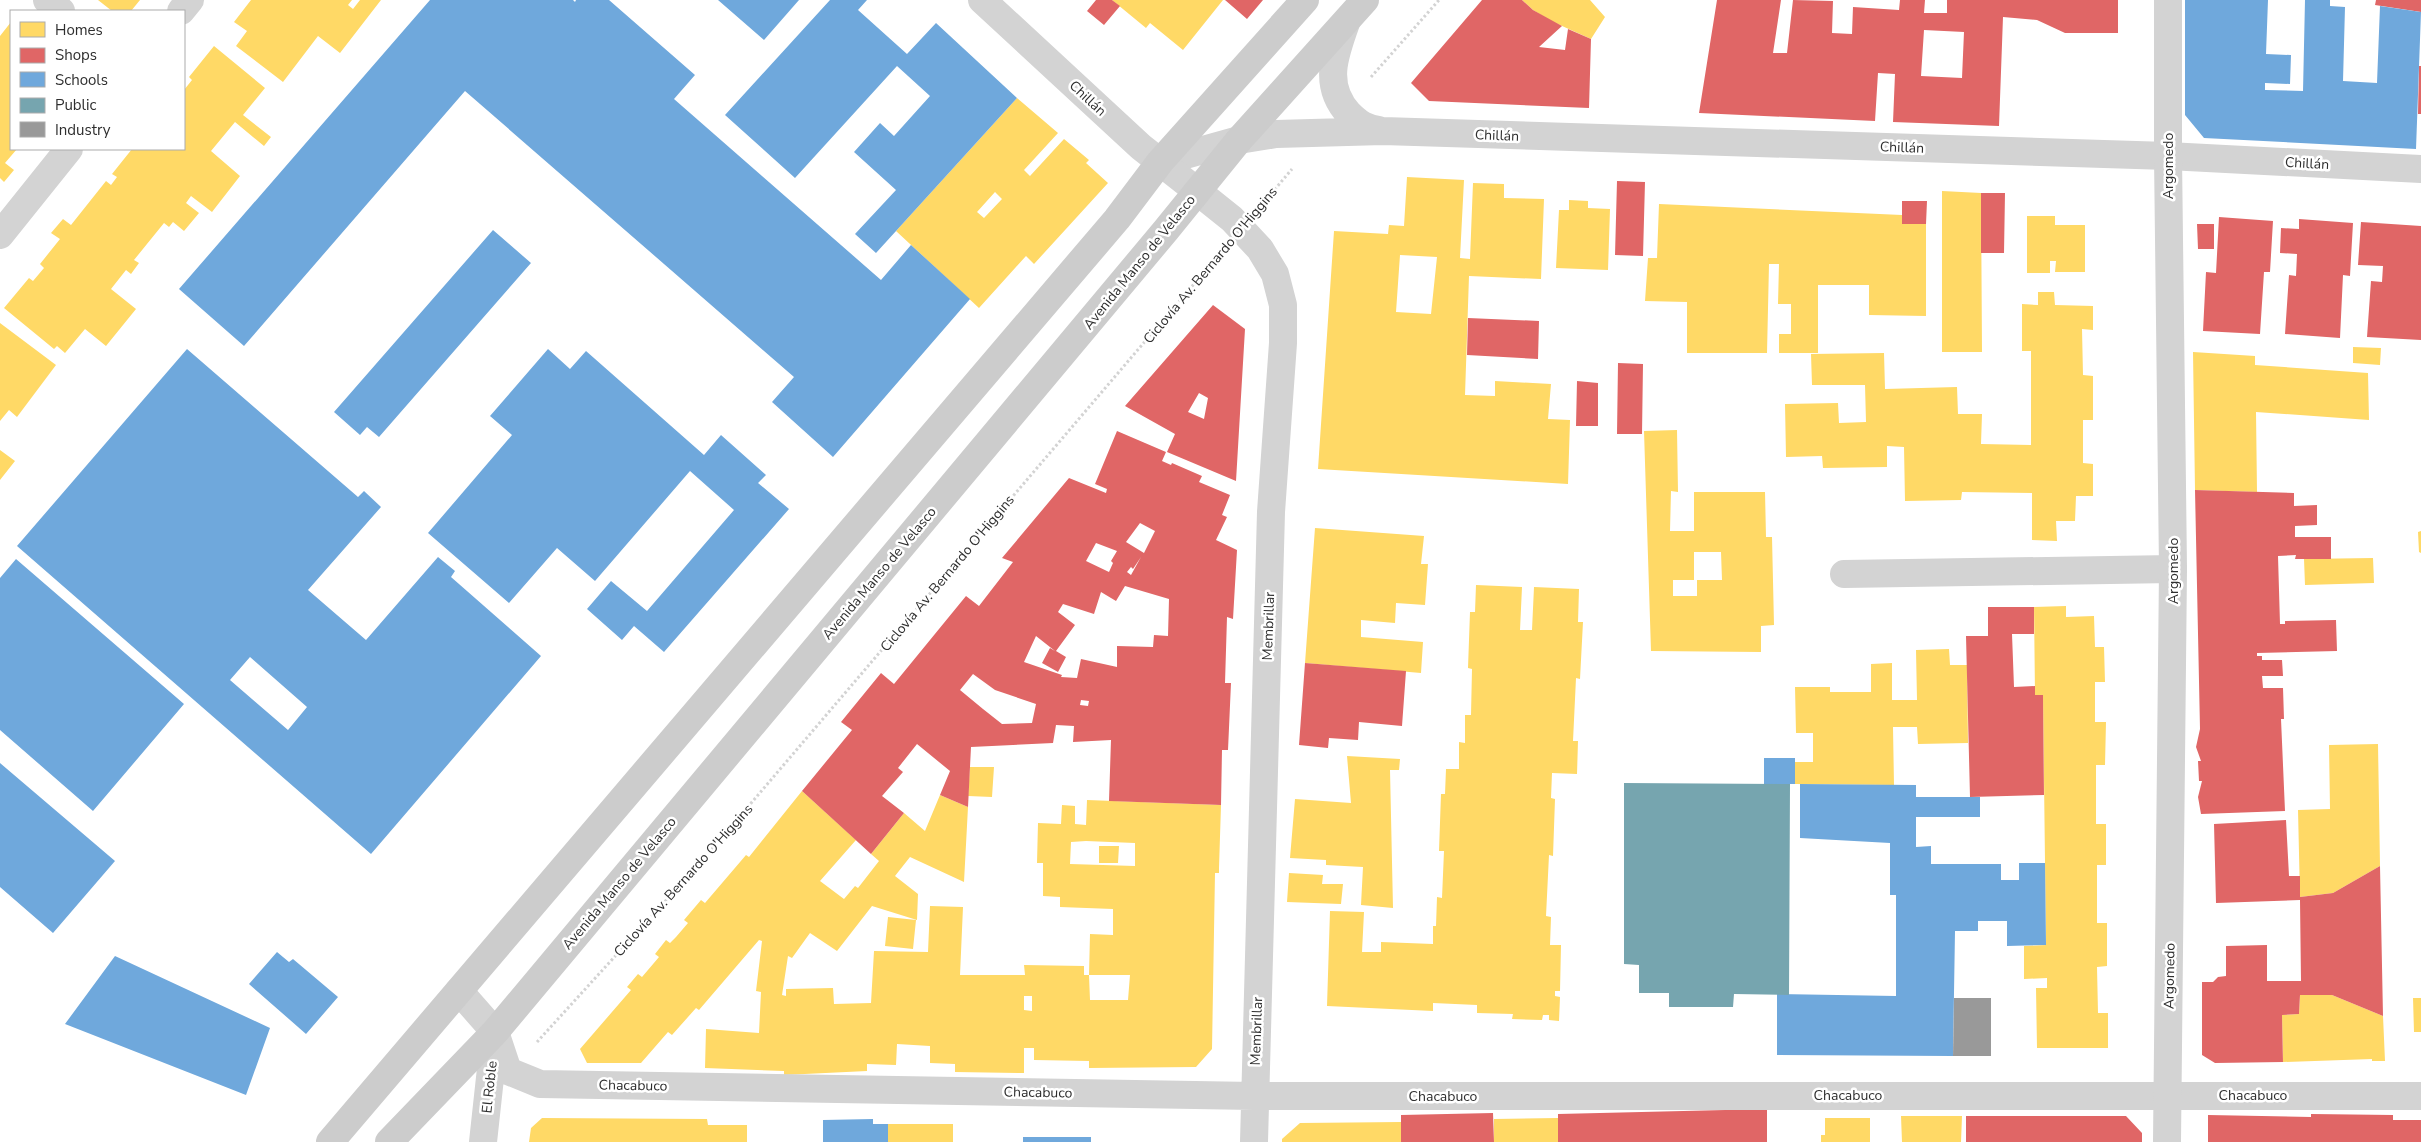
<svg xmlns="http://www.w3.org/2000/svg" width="2421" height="1142" viewBox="0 0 2421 1142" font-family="'Nunito Sans',sans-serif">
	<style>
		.homes { fill: #ffd966; fill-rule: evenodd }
		.shops { fill: #e06666; fill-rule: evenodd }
		.schools { fill: #6fa8dc; fill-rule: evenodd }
		.public { fill: #76a5af }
		.industry { fill: #999 }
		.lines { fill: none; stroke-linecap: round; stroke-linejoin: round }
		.path { stroke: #d3d3d3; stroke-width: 3; stroke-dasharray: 2.5 2.5; stroke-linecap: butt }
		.minor { stroke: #d3d3d3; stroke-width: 28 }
		.tertiary { stroke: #d3d3d3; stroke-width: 28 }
		.secondary { stroke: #ccc; stroke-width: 28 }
		.labels { text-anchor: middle; stroke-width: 5; stroke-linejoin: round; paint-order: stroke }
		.street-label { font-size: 14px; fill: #2e2e2e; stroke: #fff }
	</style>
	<rect width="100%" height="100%" fill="#fff"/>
	<path class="homes" d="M98,0H140L131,11H112Z
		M251,0H352L348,5L353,9L360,0H381L340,53L318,36L283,82L236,46L247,31L234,22Z
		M1112,0H1223L1183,50L1150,23L1146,28Z
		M1522,0H1590L1605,17L1591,39L1551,21L1533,10Z
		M11,22V149H17L5,163L14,170L4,182L0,178V36Z
		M214,46L265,88L243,115L271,137L264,146L235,122L211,151L240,176L212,212L191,196L186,203L199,213L184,231L173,222L169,227L164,223L134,260L139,263L131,274L126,270L111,289L136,309L106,346L85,329L65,353L57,346L54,349L4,308L29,278L33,281L44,268L40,264L60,239L51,233L63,219L71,225L106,181L111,185L117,177L112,174L132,149H184V90L192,80L189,77Z
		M1017,98L1058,133L1024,170L1030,176L1064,139L1089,160L1086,163L1108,183L1034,264L1026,256L979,308L896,231ZM995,192L1002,199L984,218L977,212Z
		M1407,177L1464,180L1460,258L1470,259L1473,183L1504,184V198L1544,199L1541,279L1469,276L1465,395L1495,396V381L1551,384L1548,419L1570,420L1568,484L1318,469L1334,231L1388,234L1389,225L1404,226ZM1400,255L1437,257L1431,314L1396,312Z
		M1942,191L1981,193L1982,352H1942Z
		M1569,200L1588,201V208L1610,209L1608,270L1556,268L1559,210H1569Z
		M1659,204L1902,215V224H1926V316L1869,315V285H1818V353H1779V334H1791V304H1778L1779,264H1769L1767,353H1687V302L1645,301L1648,258H1657Z
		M2027,216H2055V225H2085V272H2055L2056,261H2050V273H2027Z
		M2038,292H2054L2055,305L2093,306V330L2082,329L2083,375L2093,376V420H2083V463L2093,464V496H2076L2075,521H2056L2057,541L2032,540V493L1962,492L1961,500L1905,501L1904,447L1887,446V467L1823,468L1822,456L1786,457L1785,404L1838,403L1839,423L1866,422L1865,385H1812L1811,354L1884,353L1885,389L1957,387L1958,414H1982L1981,444L2031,445V351H2022V304L2038,305Z
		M0,323L56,365L17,417L9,410L0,421Z
		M2353,347L2381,348L2380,365L2353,363Z
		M2193,352L2255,356V365L2368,373L2369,420L2256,412L2257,492L2195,490Z
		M1677,430L1678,492L1671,491L1670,531H1694V492H1765L1766,537H1772L1774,625L1761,626V652L1651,651L1644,431ZM1694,552H1721L1722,580H1697V596H1673V580H1694Z
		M0,450L15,461L0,480Z
		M1315,528L1424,536L1421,564H1428L1425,605L1396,603L1395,623L1361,620V637L1423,642L1421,673L1305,663Z
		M2421,531V553L2419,552L2418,532Z
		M2373,558L2374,583L2305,585L2304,559Z
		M1476,585L1522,587L1520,630H1532L1534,587L1579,589L1578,622H1583L1580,679L1576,678L1573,741H1578L1577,774L1552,773L1551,798L1555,799L1553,856L1549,855L1546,916L1551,917L1550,945H1561L1560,991H1555V996L1560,997L1559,1021L1549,1020V1015H1543L1542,1020L1512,1019L1513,1014L1477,1013V1005L1433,1003V1011L1327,1006L1330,911L1364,912L1362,952H1381V942L1433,944V926H1436L1437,897L1442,898L1444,851H1439L1441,794H1445L1446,769H1459V742L1465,743V715H1471L1472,669L1468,668L1470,612H1475Z
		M2066,606V617L2094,616L2095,647H2104L2105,682H2095V722H2106L2105,765H2096V824H2106V865H2097V923H2107V966L2097,967L2098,1013H2108V1048H2037L2036,988H2047V978L2024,979V946L2046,945L2043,695H2035L2034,607Z
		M1949,649L1950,665H1967L1968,743L1918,744L1917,727H1893L1894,785L1795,784V762H1813V733H1796L1795,687H1830V692H1871V664L1892,663V700H1917L1916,650Z
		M2378,744L2380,866L2333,893L2300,897L2298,810L2330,809L2329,745Z
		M1347,756L1400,759L1399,770H1390L1393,908L1361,905L1363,867L1326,865V860L1290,858L1295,799L1351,803Z
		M970,767H994L992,797L968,796Z
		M802,791L856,840L820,881L844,899L855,886L858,888L879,861L871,854L904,813L925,831L940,795L968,807L964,882L910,857L895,876L918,894L917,920L872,906L837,951L810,933L792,958L788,956L782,995L786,996V989L833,988L834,1004L871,1003L874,951L928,952L930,906L963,907L960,975H1025L1024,965L1084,966V975H1089L1090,1000H1128L1130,975H1089L1090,934L1113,935V909L1060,907V897L1043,896V863H1037L1038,823L1061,824L1062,805L1075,806V824L1086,825L1087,800L1221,805L1219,868V873H1215L1212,1049L1196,1067L1089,1068V1061L1034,1060V1048H1024V1073L955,1072V1064L930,1063V1046L897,1044L896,1065L867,1064V1071L784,1075V1071L705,1068L706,1029L759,1033L761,992L756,991L762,941L759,940L699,1010L696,1008L672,1035L668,1032L641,1063H587L580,1049L631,990L627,987L638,974L642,977L659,957L655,954L666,940L670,943L676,937L688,923L684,920L701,900L705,903L746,855L749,857ZM1086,841L1135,843V866L1070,864L1071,842ZM1024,996H1032V1011L1024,1010Z
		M1099,846H1119L1118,863H1099Z
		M1289,873L1323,875L1322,884H1343L1341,904L1287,902Z
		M888,917L916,920L913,949L885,946Z
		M2300,995H2332L2383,1016L2385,1061H2372V1059L2283,1062L2282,1015L2299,1014Z
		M2413,998H2421V1032H2414Z
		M1901,1116H1962L1961,1142H1902Z
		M542,1118L707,1119L708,1125H747V1142H529L531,1128Z
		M1558,1118V1142H1494V1119Z
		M1825,1118H1870V1142H1821V1135H1825Z
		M1401,1122V1142H1282V1139L1300,1123Z
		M888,1124H953V1142H888Z"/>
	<path class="shops" d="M1096,0H1112L1120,6L1104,25L1087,11Z
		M1225,0H1263L1247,19Z
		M1482,0H1522L1533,10L1562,26L1539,47L1565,50L1568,29L1591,39L1589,108L1429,101L1411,83Z
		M1717,0H1781L1773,53H1787L1793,0L1833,1L1832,33L1852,34L1853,7L1899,10L1900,0H1925L1924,13H1947V0H2118V33H2065L2037,20L2003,17L1999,126L1893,122L1895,74L1878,73L1875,121L1699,113ZM1924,30L1964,32L1962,78L1921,76Z
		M2376,0H2421V12L2375,5Z
		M2419,66H2421V114H2418Z
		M1617,181L1645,182L1643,256L1615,255Z
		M1981,193H2005L2004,253H1981Z
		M1902,201H1927L1926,224H1902Z
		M2219,217L2273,221L2270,272H2264L2260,334L2203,331L2206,272L2216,273Z
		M2299,219L2353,223L2350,276L2343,275L2340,338L2285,334L2289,275L2296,276L2297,254L2280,253L2281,228L2299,229Z
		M2361,222L2421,226V340L2367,337L2371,281L2382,282L2383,266L2358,265Z
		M2197,224H2214V249H2198Z
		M1213,305L1245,329L1236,481L1167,452L1175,434L1125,406ZM1199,393L1208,398L1204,419L1188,412Z
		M1468,318L1539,321L1538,359L1467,355Z
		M1618,363L1643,364L1642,434H1617Z
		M1577,381L1598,383V426H1576Z
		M1117,431L1166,452L1162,461L1171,465L1172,463L1202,476L1199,482L1230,495L1222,515L1227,517L1216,540L1237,550L1233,619L1227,617L1225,683H1231L1228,750H1222L1221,805L1109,801L1111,740L1073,742L1074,726L1056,725L1053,743L971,747L968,807L940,795L950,771L917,744L898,768L903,772L882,796L904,813L871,854L802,791L852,730L841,722L881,673L894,684L966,596L979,606L1013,562L1002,558L1069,478L1106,493L1107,489L1095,484ZM1140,523L1155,531L1144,553L1126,542ZM1096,543L1117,551L1111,561L1113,563L1109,572L1086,561ZM1141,557L1131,575L1127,572L1131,567L1133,569ZM1125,586L1169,599L1168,636L1154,635L1153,647L1117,646V667L1081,659L1077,678L1061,677L1062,675L1024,662L1036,636L1055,651L1050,648L1042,663L1058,672L1066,657L1056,651L1075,625L1058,612L1063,604L1094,614L1101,592L1116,601ZM973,674L995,690L1036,704L1032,723L1002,724L983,709L960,690ZM1081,700L1089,701L1088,706L1080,705Z
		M2195,490L2294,493V506L2317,505V525L2295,526V537H2331V559H2295L2296,555L2278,556L2280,624H2285V621L2336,620L2337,651L2257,653V656H2262V660H2282L2283,676H2262L2263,688H2283L2284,719H2281L2285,811L2201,814L2198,797L2202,781H2199L2198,761H2201L2196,747L2200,729Z
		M1988,607H2034V634H2012L2014,687L2035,686V695H2043L2044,795L1970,797L1966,636H1988Z
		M1305,663L1406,671L1402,726L1359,722L1358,740L1329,738L1328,748L1299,745Z
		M2286,820L2289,876H2300V897L2333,893L2380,866L2383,1016L2332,995H2300L2299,1014L2282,1015L2283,1062L2215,1063L2202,1055V982H2213L2218,977L2226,976V946L2267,945V981H2301L2300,900L2216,903L2214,824Z
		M1767,1109V1142H1558V1114Z
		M1493,1113L1494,1142H1401V1115Z
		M2311,1114L2393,1115V1120H2421V1142H2208V1115L2311,1117Z
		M1966,1116H2126L2142,1133V1142H1966Z"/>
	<path class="schools" d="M430,0H573L575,2L576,0H609L695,75L674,99L881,280L911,245L970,299L833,457L772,402L794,377L465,91L244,346L179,289Z
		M718,0H799L764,40Z
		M830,0H867L858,10L907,54L936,23L1017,98L876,253L855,234L896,190L854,152L880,123L894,136L930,96L897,66L795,178L725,115Z
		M2185,0H2268L2266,54L2291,55L2290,84L2265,83V90L2303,91L2305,0H2330V6L2345,7L2343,81L2377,83L2380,6L2421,12L2416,149L2204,138L2185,115Z
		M493,230L531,263L379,437L367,427L360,435L334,412Z
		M187,349L358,497L364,491L381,507L308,590L366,640L438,557L455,571L451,577L541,656L371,854L17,546ZM250,657L307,707L288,730L230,680Z
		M548,349L570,369L586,351L704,455L721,435L766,475L758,483L789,509L664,652L634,626L622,640L587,609L611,581L647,611L734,510L690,471L595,581L557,548L509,603L428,533L512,435L490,416Z
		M16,559L184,704L93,811L0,730V578Z
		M1764,758H1795V784H1764Z
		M0,763L115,861L53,933L0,887Z
		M1800,784L1916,785V797H1980V817H1916V847L1931,846V864H2001V880H2019V863H2045L2046,945L2007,946V921H1978V931H1955L1953,1056L1777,1055V994L1896,996V895H1890V843L1800,838Z
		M277,952L289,962L293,959L338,997L306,1034L249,984Z
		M115,956L270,1028L246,1095L65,1024Z
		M873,1119V1124H888V1142H823V1120Z
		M1023,1137H1091V1142H1023Z"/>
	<path class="public" d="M1624,783L1790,784L1789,995L1734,994L1733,1007H1669V993H1639V965L1624,964Z"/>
	<path class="industry" d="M1954,998H1991V1056H1953Z"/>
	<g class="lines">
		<path class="path" d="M1371,77L1439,0
			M1265,201L1292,169
			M537,1042L700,863L1217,257"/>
		<path class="minor" d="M47,0L61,11
			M181,11L190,0
			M1346,23C1334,56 1323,86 1349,114C1359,124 1366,128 1379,130
			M1160,162L1239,140L1276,134L1383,131L2168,156L2421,169
			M1197,191L1232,219L1260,249L1275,274L1283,305V343L1271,512L1254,1142
			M0,235L69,149
			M1844,574L2173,569
			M459,991L495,1032L508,1071L540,1084L1254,1096H2421
			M483,1142L494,1041"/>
		<path class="tertiary" d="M982,0L1141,147L1197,191
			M2167,1142L2173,569L2168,156V0"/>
		<path class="secondary" d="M330,1142L1117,219L1160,162L1305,0
			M389,1142L495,1032L1166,230L1239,140L1365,0"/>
	</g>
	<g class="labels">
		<g class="street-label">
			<text transform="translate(1088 98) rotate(43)" y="5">Chillán</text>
			<text transform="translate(1497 135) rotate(2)" y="5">Chillán</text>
			<text transform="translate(1902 147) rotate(2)" y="5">Chillán</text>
			<text transform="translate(2307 163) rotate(3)" y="5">Chillán</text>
			<text transform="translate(2168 166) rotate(-90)" y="5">Argomedo</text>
			<text transform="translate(1139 262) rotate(-51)" y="5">Avenida Manso de Velasco</text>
			<text transform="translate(1210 265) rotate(-50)" y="5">Ciclovía Av. Bernardo O'Higgins</text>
			<text transform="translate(2173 571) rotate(-90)" y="5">Argomedo</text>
			<text transform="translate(879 573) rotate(-50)" y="5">Avenida Manso de Velasco</text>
			<text transform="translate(947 573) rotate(-50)" y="5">Ciclovía Av. Bernardo O'Higgins</text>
			<text transform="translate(1268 626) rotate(-88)" y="5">Membrillar</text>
			<text transform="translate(683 880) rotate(-48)" y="5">Ciclovía Av. Bernardo O'Higgins</text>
			<text transform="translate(619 883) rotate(-50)" y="5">Avenida Manso de Velasco</text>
			<text transform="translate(2169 976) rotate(-89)" y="5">Argomedo</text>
			<text transform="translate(1256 1031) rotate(-88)" y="5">Membrillar</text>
			<text transform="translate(633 1085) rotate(1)" y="5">Chacabuco</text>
			<text transform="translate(489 1087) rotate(-84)" y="5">El Roble</text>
			<text transform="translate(1038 1092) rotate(1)" y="5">Chacabuco</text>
			<text x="1848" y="1100">Chacabuco</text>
			<text x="2253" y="1100">Chacabuco</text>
			<text x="1443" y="1101">Chacabuco</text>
		</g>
	</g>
	<rect x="10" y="10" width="175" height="140" fill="#ffffff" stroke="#ababab"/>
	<rect x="20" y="22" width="25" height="15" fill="#ffd966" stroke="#ababab"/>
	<text x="55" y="35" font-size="15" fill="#2e2e2e">Homes</text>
	<rect x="20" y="48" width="25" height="15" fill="#e06666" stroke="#ababab"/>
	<text x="55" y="60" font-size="15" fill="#2e2e2e">Shops</text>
	<rect x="20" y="72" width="25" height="15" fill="#6fa8dc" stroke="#ababab"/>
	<text x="55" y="85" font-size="15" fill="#2e2e2e">Schools</text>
	<rect x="20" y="98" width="25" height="15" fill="#76a5af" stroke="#ababab"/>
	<text x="55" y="110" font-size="15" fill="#2e2e2e">Public</text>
	<rect x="20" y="122" width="25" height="15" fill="#999999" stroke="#ababab"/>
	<text x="55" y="135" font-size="15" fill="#2e2e2e">Industry</text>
</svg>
